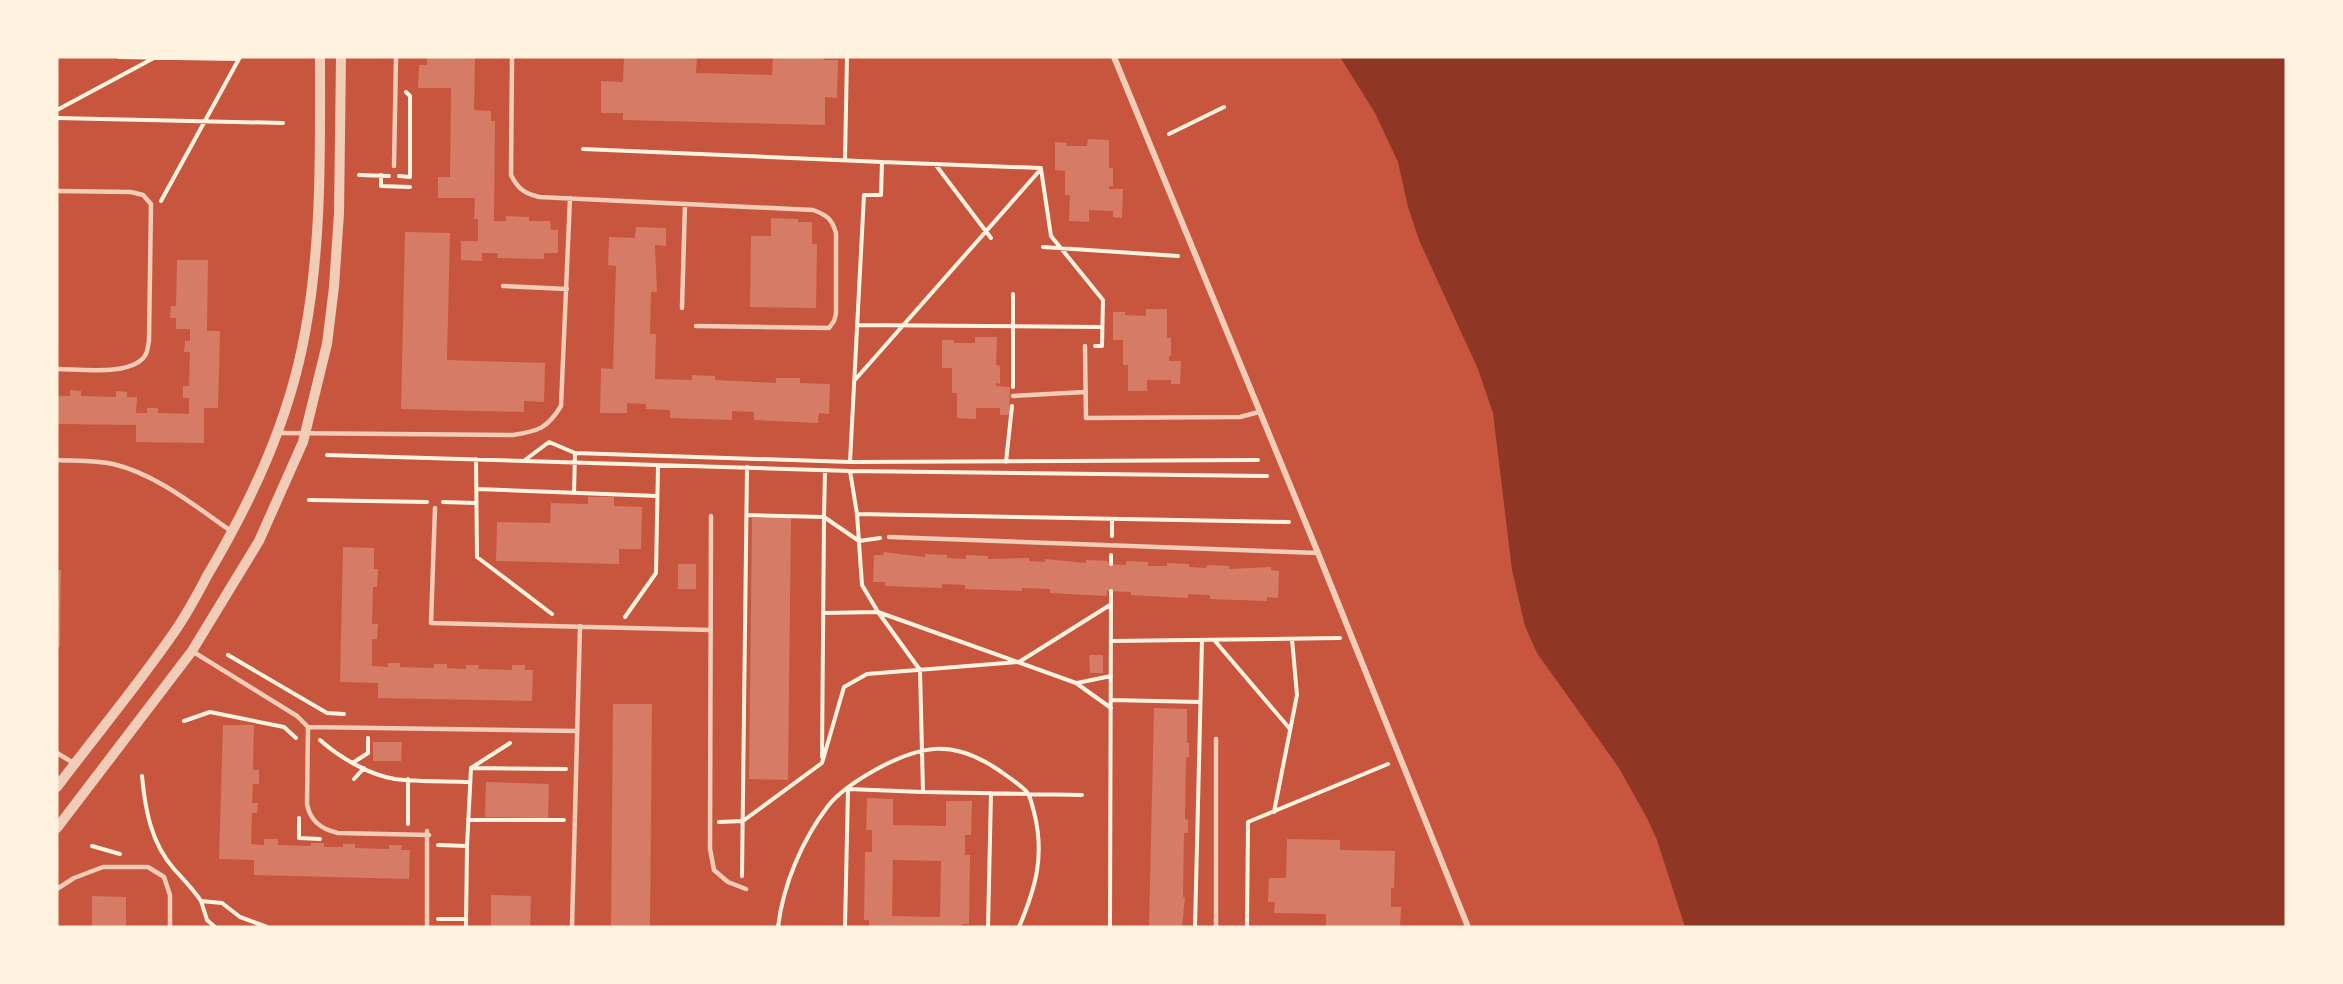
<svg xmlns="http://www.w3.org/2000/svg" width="2343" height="984" viewBox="0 0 2343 984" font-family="'Fira Sans',sans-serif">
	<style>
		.water { fill: #8f3625 }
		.building { fill: #d67c66; fill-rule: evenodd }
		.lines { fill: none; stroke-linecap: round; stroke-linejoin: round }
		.path { stroke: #fff3e0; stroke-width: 4 }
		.service { stroke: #f1ccb7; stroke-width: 4.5 }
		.minor { stroke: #f1ccb7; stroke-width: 6 }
		.tertiary { stroke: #f1ccb7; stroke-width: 10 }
	</style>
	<rect width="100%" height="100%" fill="#c8553d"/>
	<path class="water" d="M1340,57H2286V927H1685L1657,840L1647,818L1619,768L1537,653L1525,626L1512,570L1493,413L1478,369L1419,240L1408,207L1398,162L1375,113Z"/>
	<path class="building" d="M427,57H475L474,110L491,111V121H495L494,221H506V216L529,217V221H550L551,230H558V253H544V259L497,258L498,253H482V261L461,260V241H478V219H474L475,198H438V177H450L451,88H418L419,65H427Z
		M624,57H697L696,73L772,75L773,57H824V60H838L837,98L825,97V125L623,120V113H601V81L623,82Z
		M1088,139L1109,140V168H1113V186H1109V189H1123L1122,218L1113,217V211L1089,210V222L1069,221L1070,195H1065V171L1055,170V142L1067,143L1066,146H1087Z
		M771,218L798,219V222H812V244H817L816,308L750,307L751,236H771Z
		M636,227L666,228V246L655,245L657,292H651L650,334H656L655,379L692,380V375L715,376V380L776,383V378H800V383L830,384L829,414L819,413L818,423L754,420V412L732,411V420L670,418V410L646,409V404L627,403V413H600L601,368L613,369L616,266L608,265L609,237L635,238Z
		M405,232L450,233L447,360L545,363L544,402L524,401V412L401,409Z
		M177,260H208L207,331H220L218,408H204V443L136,442V425L57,424V396H70V390L81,391V396L116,397V391L127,392V397H137L136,413H147V408H158V413L189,414V398H183V386H189L190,352H184L185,341H190V329H176V318H170L171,306H176Z
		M1146,309H1167V338H1171V356H1169V361H1181L1180,384H1171V380H1147V391H1128V365H1123V340H1113V312H1125V315L1146,316Z
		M975,337H997L996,365L1000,366V384L996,383V386L1010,387L1009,415H1000V408H976V419L957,418V393H952V368H942V340H954V343H975Z
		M588,497H614V506L642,507L641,549H619V564L496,561L497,522L550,523L551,503L588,504Z
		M752,518H791L788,780L749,779Z
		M343,547L374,548V569H378L377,587H373L372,624H378L377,639H372V666L388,667V663H400V667L434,668V664H447V668L466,669V665H479L478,669L512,670V665H525V670H533L532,701L378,698V683L340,682Z
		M884,552L925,557V554L947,555V558L966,559V555L988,556V559L1029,558V561L1045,562V559L1086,563V560L1108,561V564L1126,565V561L1148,562V566H1167V563L1189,564V567L1206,568L1207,565L1229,566V569L1271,567V570L1279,571L1278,598L1267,597V601L1210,599V595L1188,594V598L1131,595V592L1107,591V596L1050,593V589L1022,588V591L965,589V585L942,584V588L885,586V582H873L874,555H883Z
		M678,564H696V589H678Z
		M57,570H61L60,647H57Z
		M1089,655H1103V673H1090Z
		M613,704H652L650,927H611Z
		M1154,708L1187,709V743H1189V757H1186L1185,819L1188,820V833H1184L1183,897H1185L1182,927H1149Z
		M223,725H254L253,770H259V784H253L252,803H258L257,813H252L251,844L264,845V839H278V845L311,846V843H324V847H343V844H355V848L389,849V845H402L401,850H410L409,879L254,875V860L219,859Z
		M373,742H402L401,761H373Z
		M486,782L549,784L548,818L485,817Z
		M867,798L893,799V825L946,826V801H972L971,835H965V855H970L969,924H962V927H869V920H864L865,852H872V830H866ZM893,860L941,861L940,917L892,916Z
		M1287,839L1340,840V850L1395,851L1394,888H1391V907H1401L1400,927H1326V914L1274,913L1275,902H1268L1269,878H1286Z
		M491,895L531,896L530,927H491Z
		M92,896L126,897V927H92Z"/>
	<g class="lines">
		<path class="path" d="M119,57L237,59
			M57,110L152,59
			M57,118L283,123
			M1169,134L1224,107
			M583,149L882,162
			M845,160L847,57
			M935,164L991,238
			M1041,169L1051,236L1103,300L1102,346H1095
			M359,175L389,176
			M381,175V186L410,187
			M399,176L410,177V96L406,92
			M161,201L240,57
			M1043,247L1178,256
			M1013,294V387
			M857,325L1102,327
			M854,381L1041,169
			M327,455L850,471L1267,476
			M476,459L477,557L552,614
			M525,460L549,442L575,453L850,462L1258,460
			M850,462L864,195H881L882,162L1041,168
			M1006,462L1012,406
			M825,470L824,517L859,541L880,538
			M850,471L857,514L1289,522
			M477,489L657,496
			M574,493L575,453
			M309,500L427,502
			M443,502L475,503
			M857,514L862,585L878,612L920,670L923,792L1082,795
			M747,515L824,517L822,757
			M1112,536V519
			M1111,564V555
			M823,613L878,612L1076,683L1111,708
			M625,617L656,573L658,465
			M1111,641L1340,638
			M1215,641L1290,729
			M228,655L327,713L344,714
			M1077,683L1111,676
			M1111,700L1200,702
			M184,721L210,712L284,727L296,738
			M320,740C339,757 369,775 395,779C419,782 445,781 470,782
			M354,762L368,753V738
			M471,768L566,769
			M142,776C145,809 151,843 174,869C183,879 193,889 201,901L222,903L240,917L267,927
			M354,779L364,768
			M1274,812L1297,695L1292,639
			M299,818V838L320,839
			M468,820H564
			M719,822L743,821L822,763L844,687L867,674L1019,662L1110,605
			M408,824V779
			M438,845L467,846L466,927
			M92,846L120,854
			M467,846L471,768L510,743
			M742,876L747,467
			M201,901L207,920L215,927
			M438,919H466
			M778,927C783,885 802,840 828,806C839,792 859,779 875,770C920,745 952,739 997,769C1007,776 1018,783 1026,791C1031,796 1032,806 1034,812C1045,855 1036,887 1019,927
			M845,927L848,789L923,792
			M988,927L991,793
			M1110,927L1111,591
			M1195,927L1202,640
			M1247,927L1248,822L1388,764"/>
		<path class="service" d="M512,57L511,175C518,189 524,193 539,197L813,210C827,215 832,219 836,233V314L834,321L829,328L696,326
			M394,166L396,57
			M57,191L131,192L143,195L151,204L149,341C148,345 148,350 146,354C134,377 79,369 57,369
			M503,286L567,289
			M682,308L685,204
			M1085,346L1086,418L1240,417L1259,412
			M1013,396L1085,392
			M279,433L513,435C538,431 547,429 561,406L570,198
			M57,460C75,461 95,460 113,464C156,474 195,506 231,531
			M435,508L431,623L711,630
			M711,516L710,849L714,870L728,882L746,889
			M889,537L1318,553
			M192,651L297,716L308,727L577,731
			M308,727L307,804C310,821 321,829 338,833L429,835
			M1216,739V927
			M57,753L75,764
			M57,889L74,878L103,867H148L164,877L170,895V927
			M427,927V831
			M572,927L580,626"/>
		<path class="minor" d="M1114,57L1318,553L1468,927"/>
		<path class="tertiary" d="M57,787C96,735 138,685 175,631C187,614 197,595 207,576C252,500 289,421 305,333C322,242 320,149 320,57
			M57,828L192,651L259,541L303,442L327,344L334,287L339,213L341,57"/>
	</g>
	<rect width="2343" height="984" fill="none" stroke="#fff3e0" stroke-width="117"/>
</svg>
